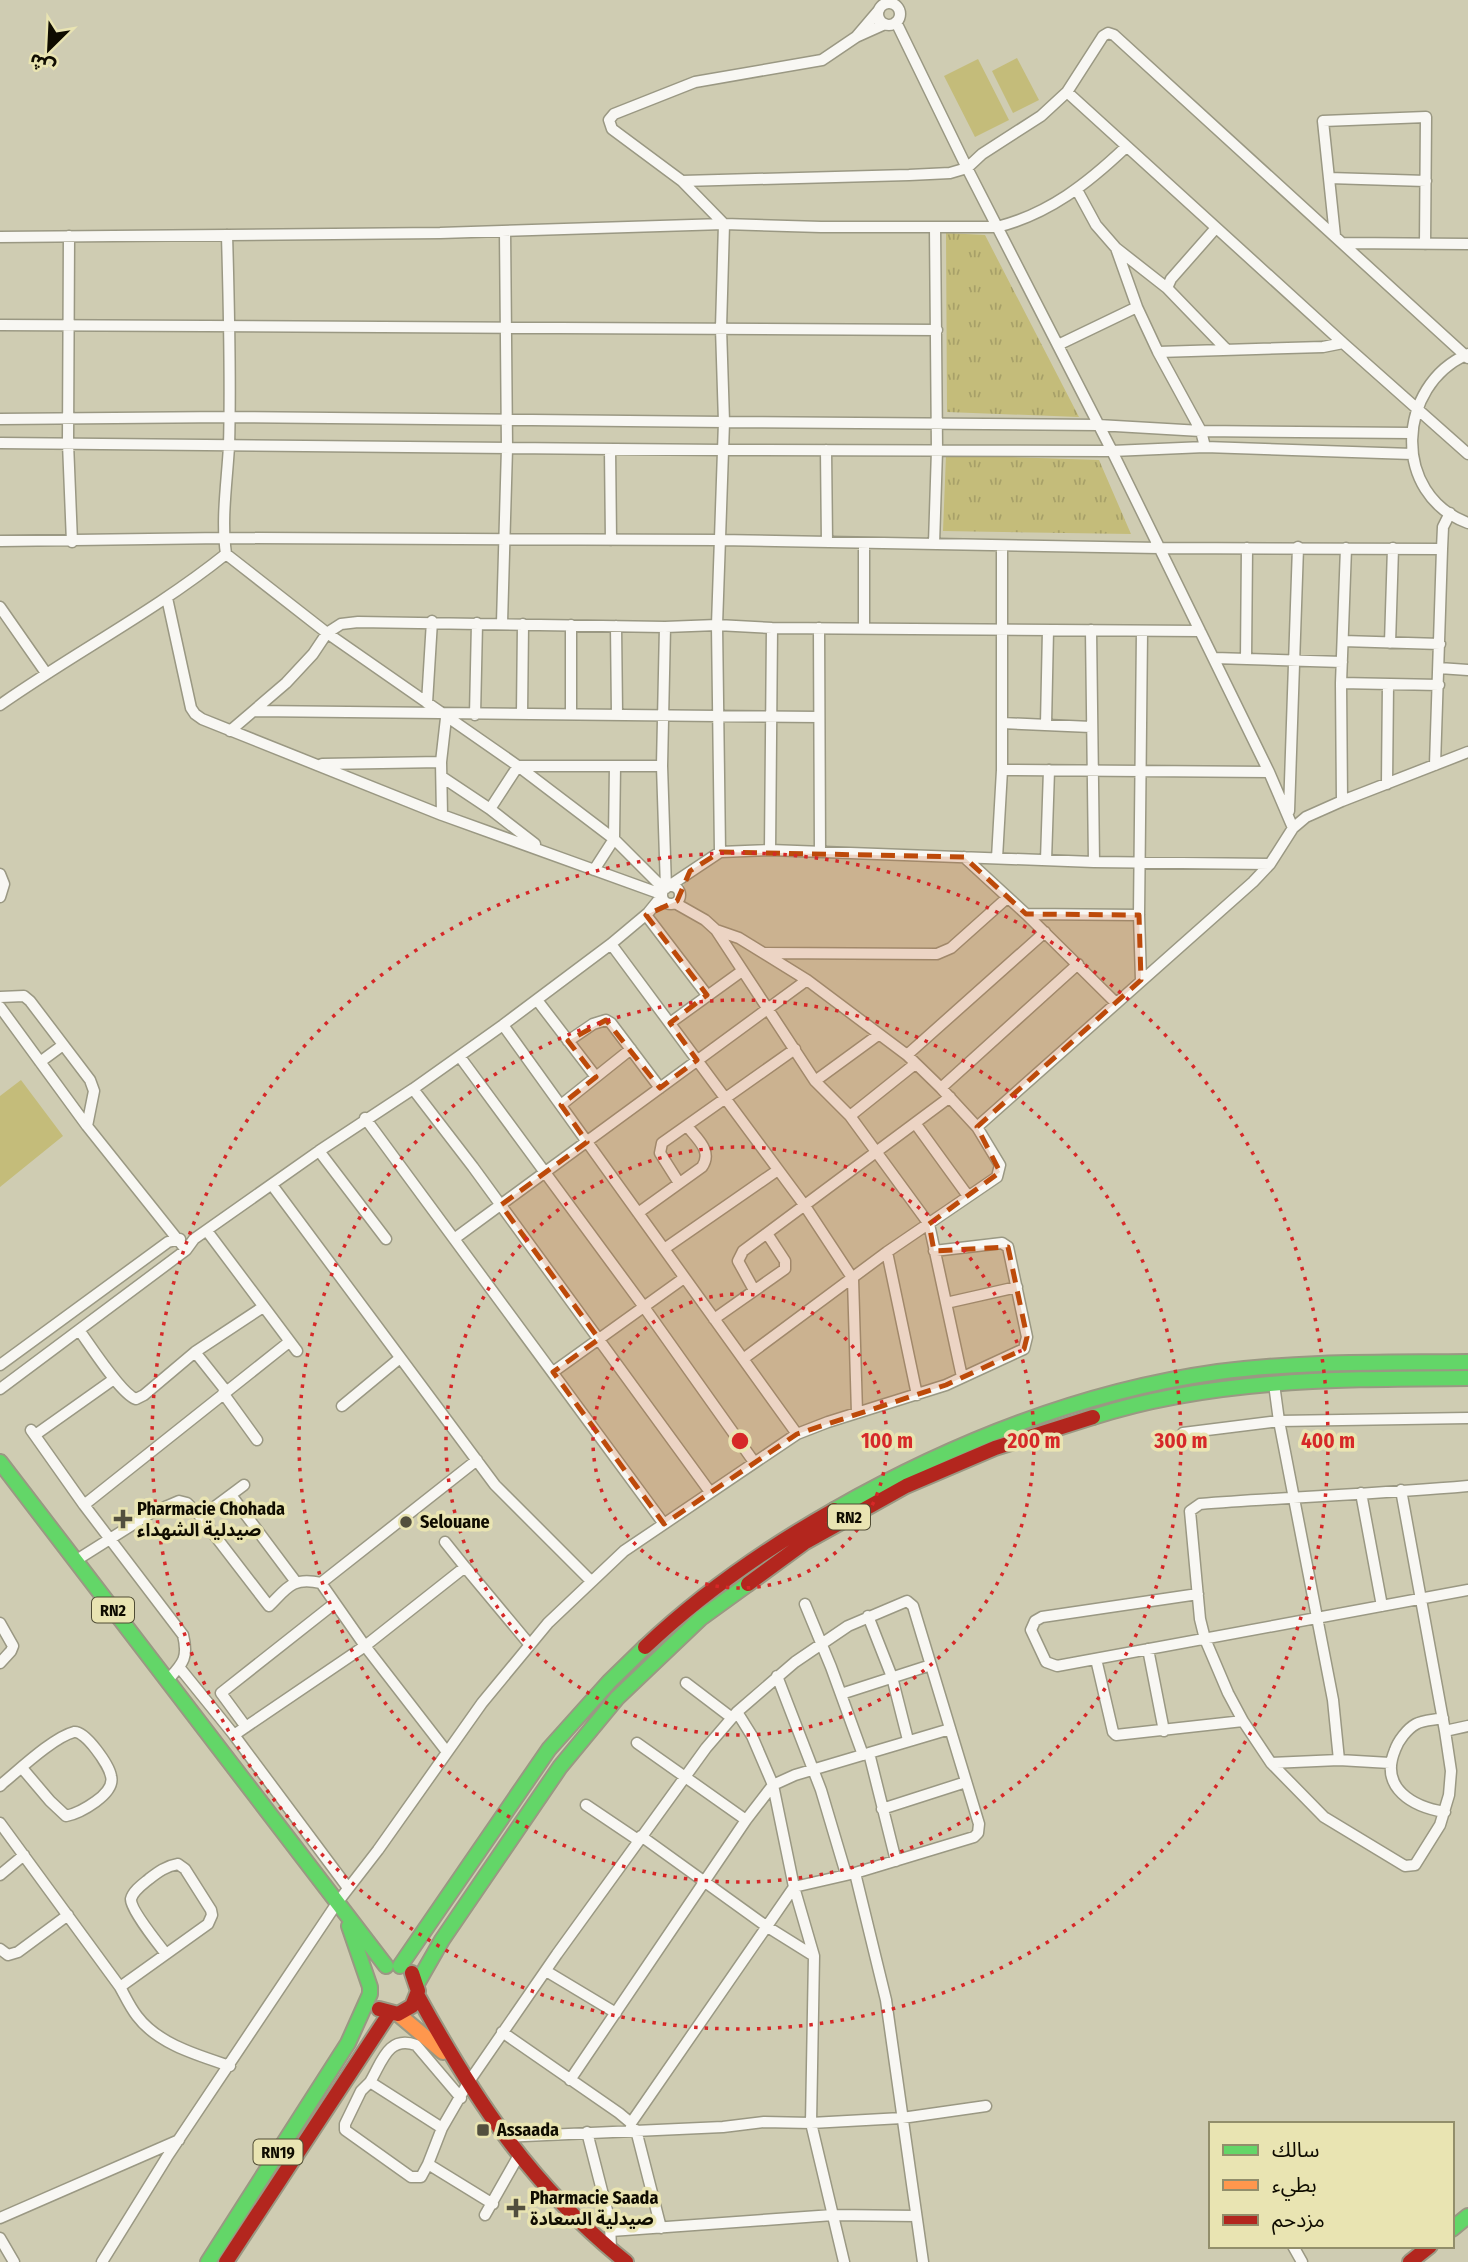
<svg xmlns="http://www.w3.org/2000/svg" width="1468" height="2262" viewBox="0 0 1468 2262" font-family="'Fira Sans Condensed','Noto Sans Arabic',sans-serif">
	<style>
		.park { fill: url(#park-tufts) }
		.pitch { fill: #c4bc7a }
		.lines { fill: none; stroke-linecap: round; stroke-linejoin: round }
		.street-casing { stroke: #9a9883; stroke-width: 13 }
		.fast-casing { stroke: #9a9883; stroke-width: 18 }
		.slow-casing { stroke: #9a9883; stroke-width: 18 }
		.jam-casing { stroke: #9a9883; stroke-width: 18 }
		.street { stroke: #f8f7f3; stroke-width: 10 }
		.fast { stroke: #63d668; stroke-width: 14 }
		.slow { stroke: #ff974d; stroke-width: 14 }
		.jam { stroke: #b3261e; stroke-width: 14 }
		.marked { fill: #bd4a0a; fill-opacity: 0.2; stroke: #bd4a0a; stroke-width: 5; stroke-dasharray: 14 9; stroke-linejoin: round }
		.ring { fill: none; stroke: #d62828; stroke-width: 3.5; stroke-dasharray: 3.5 7 }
		.poi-dot { fill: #524f3e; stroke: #e9e4b2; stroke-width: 2.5 }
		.labels { text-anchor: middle; stroke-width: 7; stroke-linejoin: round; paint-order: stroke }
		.shield { fill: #e9e4b2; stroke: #504d35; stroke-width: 2 }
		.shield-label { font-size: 16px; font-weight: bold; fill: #0f0c00 }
		.poi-label { font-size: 18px; font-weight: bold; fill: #0f0c00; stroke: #e9e4b2; text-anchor: start }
		.centre { fill: #d62828; stroke: #e9e4b2; stroke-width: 3.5 }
		.ring-label { font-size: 21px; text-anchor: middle; font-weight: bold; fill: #d62828; stroke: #e9e4b2; stroke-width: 7; stroke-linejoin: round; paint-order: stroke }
	</style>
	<defs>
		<pattern id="park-tufts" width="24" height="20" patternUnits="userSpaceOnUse" patternTransform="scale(1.75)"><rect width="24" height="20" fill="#c4bc7a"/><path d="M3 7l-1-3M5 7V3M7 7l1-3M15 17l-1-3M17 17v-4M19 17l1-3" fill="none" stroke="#a7a068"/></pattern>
	</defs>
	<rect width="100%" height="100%" fill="#cfccb2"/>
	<path class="park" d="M946,233L985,235L1079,417L947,412Z
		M946,455L1099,460L1131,534L943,531Z"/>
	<path class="pitch" d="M1017,58L1039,100L1013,113L992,71Z
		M978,59L1009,120L975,137L944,76Z
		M21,1080L63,1136L0,1187V1096Z"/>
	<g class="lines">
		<defs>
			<path id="street" d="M878 14a11 11 0 1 1 22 0a11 11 0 1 1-22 0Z
				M896,22L967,168L1112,451L1269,772L1293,828
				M856,37L879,10
				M1067,92L1343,343L1323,347L1158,352L1201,431L1205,447
				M1329,178L1426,181
				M682,181L909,175L950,173L967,168L982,154L1041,116L1067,92L1103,36L1108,33L1114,35L1468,358
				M1077,190L1096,225L1116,248L1167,288
				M1215,229L1171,279L1167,288L1226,349
				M69,236L68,443L72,542
				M1335,236L1323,121L1426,117L1425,244
				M0,237L440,233L724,224L821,227H997C1049,214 1088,183 1126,147
				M1343,243L1468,244
				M1116,248L1137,307
				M0,325L937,330
				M1343,343L1468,454
				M1058,345L1137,307L1158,352
				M1468,354C1396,385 1391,495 1468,523
				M0,419L229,417L724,422L1098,425L1201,431L1411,433
				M0,443L722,450L1112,451L1205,447L1412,454
				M610,449L611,540
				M826,450L827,542
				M0,541L224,538L719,540L1159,548L1442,549
				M934,544L937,450L935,227
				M226,554L327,633L518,766L614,839L664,889
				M167,598L191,708L195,714L202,719L442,815L661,894
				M0,607L46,673
				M502,623L507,448L505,231
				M571,625V714
				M616,626L617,714
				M665,627L662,766L666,888
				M819,628L820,852
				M864,629V543
				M1091,630L1094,862
				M1343,641L1440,644
				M1390,643L1393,548
				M1214,658L1342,662
				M1246,659L1247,548
				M1439,668L1468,670
				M1341,683L1439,685
				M427,703L432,621
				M0,705C74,653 155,611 226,554C221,519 227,482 229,446C231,376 229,305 227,235
				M255,711L819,717
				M522,714L523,624
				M475,715L477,623
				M1002,723L1091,727
				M1046,724L1048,630
				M230,731L286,683L313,654L327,633L341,624L358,622L665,627L717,625L772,628L1200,631
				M322,764L441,762
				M1435,765L1442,549L1443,527L1450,513
				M1002,770L1269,772
				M442,777L490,809
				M1387,784L1388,684
				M1342,801L1341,683L1346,548
				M1289,811L1298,547
				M442,815L441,762L446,718
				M535,844L490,809L518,766H662
				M770,850L772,628
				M720,852L717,625L724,422L721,328L724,224L682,181L612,129L609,120L614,114L695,82L822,60L856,37L885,24
				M964,857L1026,914L1116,1003
				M997,858L1002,770V546
				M1046,860L1049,770
				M594,870L614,839L615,766
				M0,874L4,884L0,897
				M662 895a9 9 0 1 1 18 0a9 9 0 1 1-18 0Z
				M669,886L720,852L770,850L1094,862L1270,864
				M675,903L705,920L716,930L739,938L807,980L907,1055L941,1088L977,1127L1000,1165L997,1177L887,1252L743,1359
				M1026,914L1139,915
				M646,915L707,995
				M716,930L815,1081L850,1116L929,1224L962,1377
				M611,944L805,1206L853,1279L857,1413
				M765,953L937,954L951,948L1007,898
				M1141,980L1139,915L1142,631
				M0,997L24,996L30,1001L90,1080L94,1091L87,1126
				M537,1000L596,1077
				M0,1007L87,1126L186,1250
				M670,1023L742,971
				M503,1025L797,1434
				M568,1041L593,1024L606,1020L611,1023L660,1088
				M907,1055L1045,932
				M460,1057L644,1307L754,1462
				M40,1062L63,1045
				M815,1081L878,1035
				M941,1088L1078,964
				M413,1089L473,1167L710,1492
				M561,1105L631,1049
				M850,1116L915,1064
				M365,1118L664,1524
				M915,1123L968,1196
				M977,1127L1253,882L1270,864L1293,828L1306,817L1342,801L1468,752
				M319,1151L386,1239
				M679,1183L660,1153L662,1143L795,1049
				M272,1185L495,1485L591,1581
				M638,1213L702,1167C713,1151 697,1139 687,1126
				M207,1231L297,1351
				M454,1239L807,980
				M664,1249L778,1170
				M887,1252L917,1395
				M754,1290L738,1261L743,1251L950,1097
				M946,1303L1017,1287
				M714,1319L785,1269V1261L768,1235
				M79,1330C90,1345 121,1394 136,1399L144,1395L195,1352L263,1307
				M195,1352L226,1391
				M0,1365L168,1242L180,1239
				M553,1372L684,1278
				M1274,1384L1279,1421L1333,1700L1339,1760
				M0,1389L186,1250L194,1239L319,1151L413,1089L503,1025L611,944L648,913L661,897
				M223,1393L257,1440
				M342,1406L400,1358
				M31,1430L84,1505L183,1635C189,1659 182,1664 167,1681
				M1183,1433L1279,1421L1468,1418
				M35,1435L114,1379
				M1401,1490L1445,1731L1451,1771L1449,1795L1440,1825L1415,1865L1405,1866L1324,1817L1271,1763L1243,1721L1228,1693L1205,1639L1200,1619L1190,1511L1200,1504C1290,1497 1379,1494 1468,1486
				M1361,1493L1382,1606
				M231,1495L296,1582
				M84,1505L289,1342
				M201,1517L244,1485
				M445,1542L465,1567
				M75,1561L151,1513L179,1501L187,1503L199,1515L269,1606C288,1587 292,1577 321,1583
				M1198,1594L1042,1617L1035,1621L1031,1630L1046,1662L1057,1666L1468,1590
				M805,1604L831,1667L863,1755
				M868,1616L892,1677L908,1740
				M0,1623L13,1646L11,1651L0,1663
				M1148,1649L1164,1731
				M1096,1659L1113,1732L1116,1735L1243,1721
				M179,1667L234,1735L348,1888
				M777,1676L821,1790L846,1874
				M686,1683L732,1718
				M841,1694L931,1665
				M737,1712L752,1736L773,1785L794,1887L814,1956L811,2123L844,2262
				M1443,1718C1435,1720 1423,1720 1416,1724C1407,1729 1398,1741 1395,1750C1379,1788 1413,1807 1445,1812
				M246,1727L221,1693L335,1603
				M1445,1731L1468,1726
				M234,1735L365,1646L465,1567L530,1645
				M637,1743L746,1820
				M447,1752L365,1646L321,1583L477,1460
				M869,1753L896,1861
				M1271,1763L1339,1760L1390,1763
				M0,1786L3,1783C20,1769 54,1737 74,1732C85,1730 109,1765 111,1776C116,1794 80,1813 66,1816L50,1801L22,1768
				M586,1805L638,1840
				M882,1809L966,1782
				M0,1823L120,1987C125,1996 130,2007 137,2016C158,2044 197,2055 230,2066
				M641,1836L766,1926L814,1956
				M855,1873L886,2000L923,2262
				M0,1875L24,1855
				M0,1949L8,1955L18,1952L68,1915
				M546,1971L616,2013
				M120,1987L208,1924L212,1915L211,1910L185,1869L178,1864C166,1866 158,1872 149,1879C143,1884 133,1891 131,1899C130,1909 159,1945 166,1954
				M502,2032L619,2113L631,2123V2129
				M570,2080L746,1820L773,1785L795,1775L950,1729
				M370,2082C382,2062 388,2035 416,2045L461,2098
				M442,2128L370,2082L361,2091L345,2124V2130L411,2177H421L428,2164L442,2128L468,2083L557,1954L706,1748L737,1712L795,1662L848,1626L907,1601L913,1606L979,1824L978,1833L974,1837L855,1873L794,1887L631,2123
				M636,2130L661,2228
				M587,2132L610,2222L611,2250
				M504,2137L723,2127L764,2122L811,2123L902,2118L986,2106
				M428,2164L493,2204
				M485,2215L519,2155
				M0,2218L179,2140
				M611,2231L833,2215L916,2216
				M0,2238L14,2262
				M1293,2246L1302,2262
				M102,2262L167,2157L337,1903L378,1850L482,1703L548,1623L624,1551L797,1434L828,1422L946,1385L1024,1349L1027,1337L1008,1247L1002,1243L934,1251"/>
			<path id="fast" d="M1093,1417C1213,1378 1344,1379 1468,1378
				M0,1462L386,1966
				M834,1510C952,1443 1083,1391 1218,1372C1301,1361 1385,1363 1468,1362
				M400,1966L549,1749L609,1682L645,1647
				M418,1982L442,1940L560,1767L617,1698L701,1618L748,1584
				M1452,2229L1468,2216
				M208,2262L348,2043L370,1994V1987L349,1926"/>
			<path id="slow" d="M398,2014L443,2052"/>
			<path id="jam" d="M748,1584L804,1543L906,1486L995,1448L1093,1417
				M645,1647C702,1593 767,1548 834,1510
				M418,1996C475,2100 532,2187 626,2262
				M379,2009L398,2014L412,2006L418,1991L412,1973
				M226,2262L389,2014
				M1410,2262L1430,2246"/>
		</defs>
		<use href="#street" class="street-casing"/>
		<use href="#fast" class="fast-casing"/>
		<use href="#slow" class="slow-casing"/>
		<use href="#jam" class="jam-casing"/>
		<use href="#street" class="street"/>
		<use href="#fast" class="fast"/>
		<use href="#slow" class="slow"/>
		<use href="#jam" class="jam"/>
	</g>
	<path class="marked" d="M720,852L964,857L1026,914L1139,915L1141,980L977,1127L1000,1172L929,1224L934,1251L1008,1247L1027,1337L1024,1349L946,1385L797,1434L664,1524L553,1372L599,1339L501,1205L587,1142L561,1105L596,1077L568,1041L606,1020L660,1088L697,1060L670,1023L707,995L646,915L677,901L690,871Z"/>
	<g class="ring">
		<circle cx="740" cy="1441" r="147"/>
		<circle cx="740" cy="1441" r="294"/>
		<circle cx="740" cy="1441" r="441"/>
		<circle cx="740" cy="1441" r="588"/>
	</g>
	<g class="poi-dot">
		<path d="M119.5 1508.5h7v7h7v7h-7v7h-7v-7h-7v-7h7z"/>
		<circle cx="406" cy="1522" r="7"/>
		<rect x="476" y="2123" width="14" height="14" rx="3.5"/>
		<path d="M512.5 2197.5h7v7h7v7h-7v7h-7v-7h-7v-7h7z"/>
	</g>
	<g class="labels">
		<g class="shield">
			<rect x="828" y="1504.5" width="42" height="25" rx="5"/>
			<rect x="92" y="1597.5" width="42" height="25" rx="5"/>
			<rect x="253.5" y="2139.5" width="49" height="25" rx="5"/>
		</g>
		<g class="shield-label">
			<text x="849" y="1523">RN2</text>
			<text x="113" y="1616">RN2</text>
			<text x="278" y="2158">RN19</text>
		</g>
		<g class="poi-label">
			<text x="137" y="1515">Pharmacie Chohada<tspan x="137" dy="21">صيدلية الشهداء</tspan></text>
			<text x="420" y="1528">Selouane</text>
			<text x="497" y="2136">Assaada</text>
			<text x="530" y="2204">Pharmacie Saada<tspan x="530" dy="21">صيدلية السعادة</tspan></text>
		</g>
	</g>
	<circle cx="740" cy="1441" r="10" class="centre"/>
	<g class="ring-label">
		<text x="887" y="1448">100 m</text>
		<text x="1034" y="1448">200 m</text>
		<text x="1181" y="1448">300 m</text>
		<text x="1328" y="1448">400 m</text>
	</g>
	<rect x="1209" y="2122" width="245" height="126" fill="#e9e4b2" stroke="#928e6b" stroke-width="2"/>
	<rect x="1223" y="2145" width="35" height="10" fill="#63d668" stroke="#928e6b" stroke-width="2"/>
	<text x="1272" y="2157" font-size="21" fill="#0f0c00">سالك</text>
	<rect x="1223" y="2180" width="35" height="10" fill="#ff974d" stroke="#928e6b" stroke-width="2"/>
	<text x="1272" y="2192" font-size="21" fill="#0f0c00">بطيء</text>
	<rect x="1223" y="2215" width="35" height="10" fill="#b3261e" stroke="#928e6b" stroke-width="2"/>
	<text x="1272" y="2227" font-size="21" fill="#0f0c00">مزدحم</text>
	<g transform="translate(49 49) rotate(204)" stroke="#e9e4b2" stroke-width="5" paint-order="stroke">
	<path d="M0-5L12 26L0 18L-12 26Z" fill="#0f0c00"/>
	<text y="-10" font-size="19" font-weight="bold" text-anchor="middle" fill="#0f0c00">ش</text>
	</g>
</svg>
